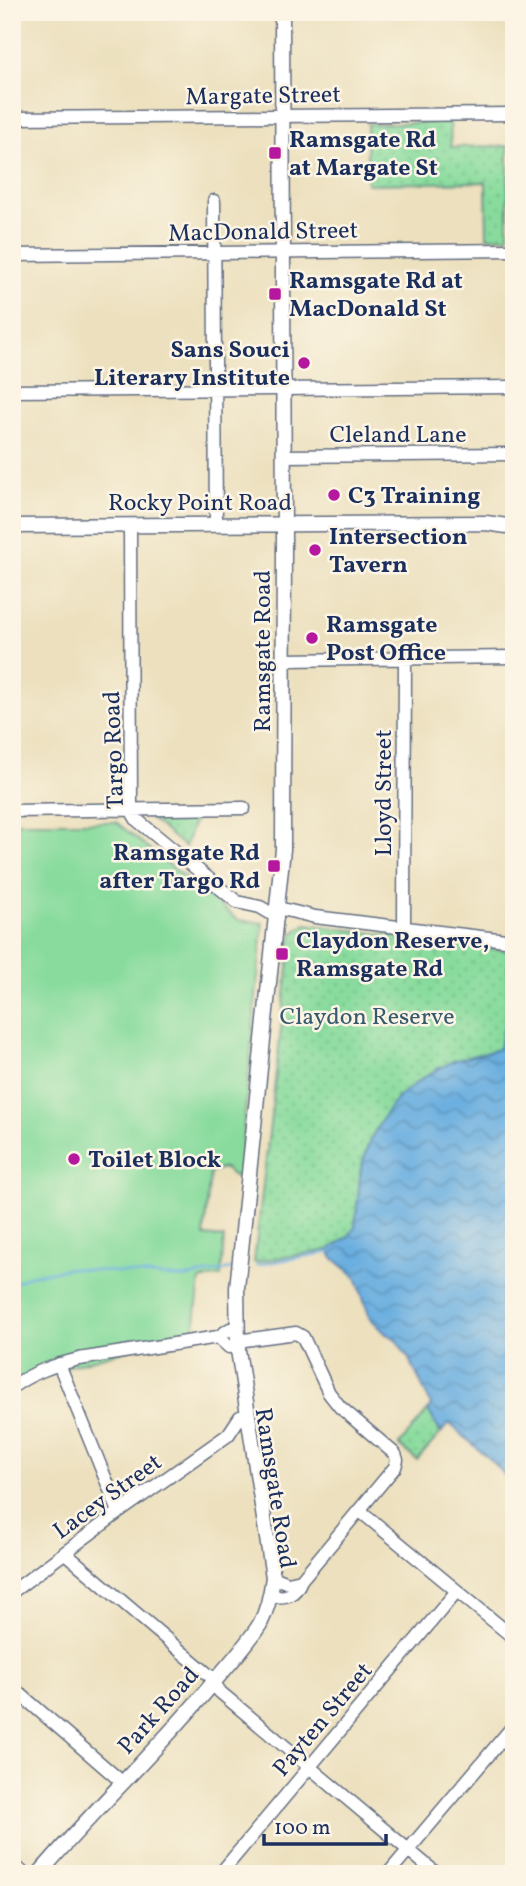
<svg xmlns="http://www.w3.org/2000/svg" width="526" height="1886" viewBox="0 0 526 1886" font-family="Vollkorn,serif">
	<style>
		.grass { fill: #88db9d; stroke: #52857e; stroke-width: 2 }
		.park { fill: url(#park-dots); stroke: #52857e; stroke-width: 2 }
		.water { fill: url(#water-waves); stroke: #426f9f; stroke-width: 2 }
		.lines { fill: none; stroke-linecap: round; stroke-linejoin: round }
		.stream { stroke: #6aafe0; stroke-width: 2.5 }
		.minor-casing { stroke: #646d80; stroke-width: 15 }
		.major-casing { stroke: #646d80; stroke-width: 17 }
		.minor { stroke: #fff; stroke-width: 12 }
		.major { stroke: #fff; stroke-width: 14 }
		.poi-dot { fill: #b5179e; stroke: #fcf5e5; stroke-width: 2.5 }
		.labels { text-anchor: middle; stroke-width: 5; stroke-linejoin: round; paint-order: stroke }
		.street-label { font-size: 24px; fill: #1b2f5e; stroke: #fcf5e5 }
		.poi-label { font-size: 24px; font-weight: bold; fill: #1b2f5e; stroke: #fcf5e5; text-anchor: start }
		.park-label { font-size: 24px; fill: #365a6e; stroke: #fcf5e5 }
	</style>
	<defs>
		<pattern id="park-dots" width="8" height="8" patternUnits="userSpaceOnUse" patternTransform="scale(1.75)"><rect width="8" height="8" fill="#88db9d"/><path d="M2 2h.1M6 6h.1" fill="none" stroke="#75bc8a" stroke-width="1.8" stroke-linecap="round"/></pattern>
		<pattern id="water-waves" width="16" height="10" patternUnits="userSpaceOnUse" patternTransform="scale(1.75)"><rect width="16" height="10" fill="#6aafe0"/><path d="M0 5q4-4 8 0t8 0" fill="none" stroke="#568fb9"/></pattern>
	</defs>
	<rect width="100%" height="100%" fill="#fcf5e5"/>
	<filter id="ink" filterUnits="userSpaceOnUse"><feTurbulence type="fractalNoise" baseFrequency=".0143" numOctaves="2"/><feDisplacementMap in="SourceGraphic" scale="14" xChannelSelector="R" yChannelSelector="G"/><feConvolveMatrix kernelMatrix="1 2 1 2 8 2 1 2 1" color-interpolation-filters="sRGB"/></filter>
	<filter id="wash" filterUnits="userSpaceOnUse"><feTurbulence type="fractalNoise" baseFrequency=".00686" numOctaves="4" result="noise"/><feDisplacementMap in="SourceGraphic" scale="28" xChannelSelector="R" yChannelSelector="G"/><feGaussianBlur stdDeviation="1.57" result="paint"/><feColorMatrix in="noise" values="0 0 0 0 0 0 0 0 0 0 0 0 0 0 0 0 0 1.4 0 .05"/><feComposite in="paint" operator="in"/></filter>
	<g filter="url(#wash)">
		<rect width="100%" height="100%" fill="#ece0be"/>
		<path class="grass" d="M12,822H116L238,920L263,923L239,1177L234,1176L224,1168L210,1173L204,1236L224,1238L221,1276L200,1280L194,1331L12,1382Z"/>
		<path class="park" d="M450,122L451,147L508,146V237H487L486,182L367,184V124Z
			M146,815H196L185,847Z
			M306,924L509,951L506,1021L499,1049L453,1061L427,1075L399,1096L370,1140L361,1168L355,1227L348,1237L329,1250L254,1262L292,934Z
			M428,1410L441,1433L417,1460L399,1445Z"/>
		<path class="water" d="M514,1018V1487L497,1466L449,1423L441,1433L428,1410L431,1405L411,1362L395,1338L386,1334L370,1318L356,1277L332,1257L329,1250L348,1237L355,1227L361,1168L370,1140L386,1113L399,1096L427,1075L453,1061L499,1049L506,1021Z"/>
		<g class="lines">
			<path class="stream" d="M256,1265L330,1252
				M12,1284L29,1276L71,1268L182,1278L232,1269"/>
		</g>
	</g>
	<g filter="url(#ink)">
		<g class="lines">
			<defs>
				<path id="minor" d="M12,118L514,114
					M214,201L216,525
					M12,255L514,250
					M12,391L514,387
					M283,456L514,454
					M130,525L131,810L137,820L237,902L260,907L277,917
					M284,660L514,657
					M12,811L244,808
					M278,908L315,917L514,941
					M404,927L405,658
					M218,1337L229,1347
					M237,1341L296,1333L303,1337L329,1393L340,1407L395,1454L397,1460L395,1467L301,1580C295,1596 286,1598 270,1596
					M59,1364L119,1512
					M12,1387C33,1372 55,1365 79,1359L218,1337L230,1329
					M359,1510L514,1638
					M65,1553L210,1676L220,1692L437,1874
					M273,1577L288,1583L301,1580
					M12,1592L119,1512L228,1435L240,1417
					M12,1687L123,1783
					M12,1863L24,1874
					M220,1874L456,1592
					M388,1874L514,1725"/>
				<path id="major" d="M12,526L486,523L514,527
					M39,1874C95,1808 158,1750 213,1683C229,1664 247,1645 260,1624C268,1609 271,1593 273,1577L238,1350L237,1288L283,849L284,538L282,12"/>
			</defs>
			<use href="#minor" class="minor-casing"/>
			<use href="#major" class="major-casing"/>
			<use href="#minor" class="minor"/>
			<use href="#major" class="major"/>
		</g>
	</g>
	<g class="poi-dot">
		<rect x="268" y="146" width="14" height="14" rx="3.5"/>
		<rect x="268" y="287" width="14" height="14" rx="3.5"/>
		<circle cx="304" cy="363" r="7"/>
		<circle cx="334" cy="495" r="7"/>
		<circle cx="315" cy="550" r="7"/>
		<circle cx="312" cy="638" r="7"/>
		<rect x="267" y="859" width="14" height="14" rx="3.5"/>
		<rect x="275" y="947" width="14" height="14" rx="3.5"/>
		<circle cx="74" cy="1159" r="7"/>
	</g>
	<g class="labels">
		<g class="street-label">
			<text transform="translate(263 95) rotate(-1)" y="8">Margate Street</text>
			<text transform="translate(263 231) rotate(-1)" y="8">MacDonald Street</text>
			<text x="398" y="442">Cleland Lane</text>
			<text x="200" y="510">Rocky Point Road</text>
			<text transform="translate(262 651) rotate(-90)" y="8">Ramsgate Road</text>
			<text transform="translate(113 750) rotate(-92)" y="8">Targo Road</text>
			<text transform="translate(383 793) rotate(-90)" y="8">Lloyd Street</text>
			<text transform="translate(276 1488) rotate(81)" y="8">Ramsgate Road</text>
			<text transform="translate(107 1496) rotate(-36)" y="8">Lacey Street</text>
			<text transform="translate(158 1710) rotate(-48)" y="8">Park Road</text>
			<text transform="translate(322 1719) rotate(-50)" y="8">Payten Street</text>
		</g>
		<g class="poi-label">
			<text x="289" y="147">Ramsgate Rd<tspan x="289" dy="28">at Margate St</tspan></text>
			<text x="289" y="288">Ramsgate Rd at<tspan x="289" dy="28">MacDonald St</tspan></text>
			<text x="290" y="357" text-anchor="end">Sans Souci<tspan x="290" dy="28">Literary Institute</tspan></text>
			<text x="348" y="503">C3 Training</text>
			<text x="329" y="544">Intersection<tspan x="329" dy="28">Tavern</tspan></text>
			<text x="326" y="632">Ramsgate<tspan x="326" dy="28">Post Office</tspan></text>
			<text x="260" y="860" text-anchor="end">Ramsgate Rd<tspan x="260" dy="28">after Targo Rd</tspan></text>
			<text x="296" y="948">Claydon Reserve,<tspan x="296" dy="28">Ramsgate Rd</tspan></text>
			<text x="88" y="1167">Toilet Block</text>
		</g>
		<g class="park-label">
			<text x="367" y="1024">Claydon Reserve</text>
		</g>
	</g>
	<rect width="526" height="1886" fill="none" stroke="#fcf5e5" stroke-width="42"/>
	<path d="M264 1834v10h122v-10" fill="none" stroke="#1b2f5e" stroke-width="3.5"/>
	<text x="274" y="1834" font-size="21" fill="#1b2f5e" stroke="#fcf5e5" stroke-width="5" paint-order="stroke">100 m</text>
</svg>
